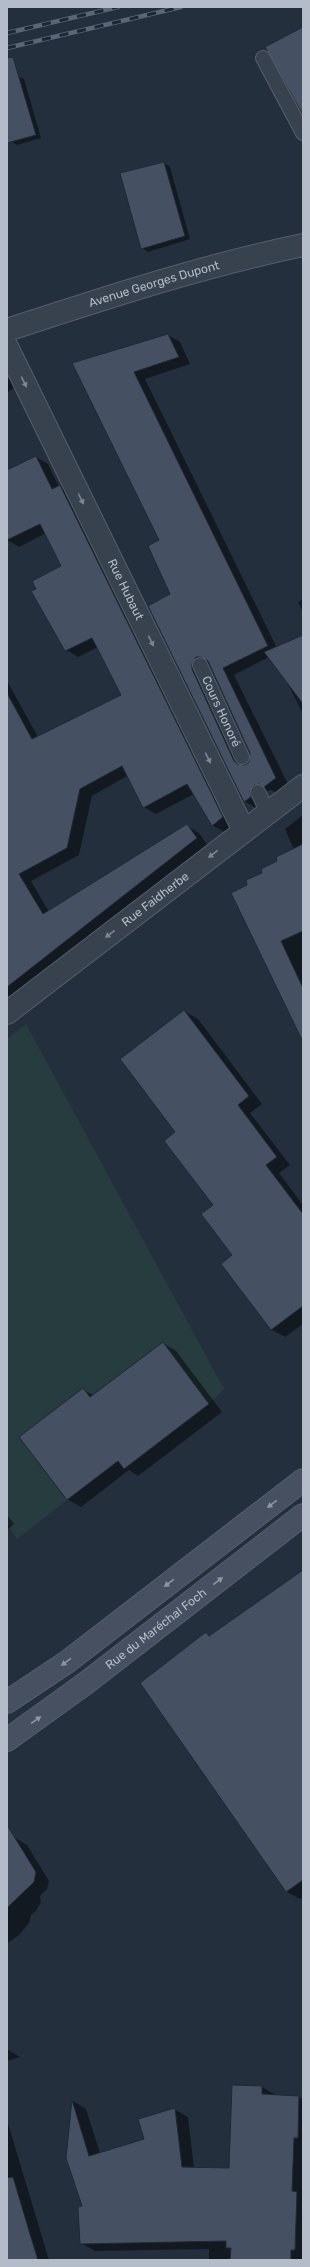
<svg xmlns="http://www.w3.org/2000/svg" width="310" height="2267" viewBox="0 0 310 2267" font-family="Rubik,sans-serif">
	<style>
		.green { fill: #263c3f }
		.shadow { fill: #0007; fill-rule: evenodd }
		.building { fill: #455162; stroke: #1f2835; fill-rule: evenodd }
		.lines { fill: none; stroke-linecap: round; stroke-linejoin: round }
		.service-casing { stroke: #565f6c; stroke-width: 16 }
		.minor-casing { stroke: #565f6c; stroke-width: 24 }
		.secondary-casing { stroke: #565f6c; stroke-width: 24 }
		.service { stroke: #38414e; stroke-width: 14 }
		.minor { stroke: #38414e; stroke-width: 22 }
		.secondary { stroke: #465061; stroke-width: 22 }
		.rail-casing { stroke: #5a6575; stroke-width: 4.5 }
		.rail { stroke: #1d2633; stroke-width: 3; stroke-dasharray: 9; stroke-linecap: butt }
		.oneway { fill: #7c8592 }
		.oneway2 { fill: #8e96a5 }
		.labels { text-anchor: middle; stroke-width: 4; stroke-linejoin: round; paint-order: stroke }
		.street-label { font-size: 12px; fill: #b4bcc9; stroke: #1d2633 }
	</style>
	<rect width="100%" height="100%" fill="#242f3e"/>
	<path class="green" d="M26,1024L224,1389L209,1404L163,1342L90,1397L83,1389L19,1437L67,1500L17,1539L7,1524V1039Z"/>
	<path class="shadow" d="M18,76L24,79L41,138L17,145L11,141L7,127V79Z
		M164,163L170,167L190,239L148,252L142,248Z
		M168,335L180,342L190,364L145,379L277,648L303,636V714L285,678L269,657L234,675L288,784L277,793L271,790L266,791L261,798L262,803L256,808L244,801L149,607L171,595L161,540L74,363ZM210,663L251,753L250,763L244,765L204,676L203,671Z
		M7,372L16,378L19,384L7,393Z
		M36,457L48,464L59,487L71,493L235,824L224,832L212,825L194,794L156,814L144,807L127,776L92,796L79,855L31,881L49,912L187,826L199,833L208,846L7,1002V681L38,737L122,695L98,647L78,657L66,650L37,589L63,566L46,533L19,547L7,540V471Z
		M303,599V612L298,602Z
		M303,815V1040L248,886L294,850L285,829Z
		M184,1011L198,1019L262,1104L250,1113L290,1165L279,1173L303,1205V1324L285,1337L272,1330L222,1264L234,1255L215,1206L177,1132Z
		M163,1343L176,1351L222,1412L138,1476L129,1470L81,1507L67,1499L83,1390L94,1395Z
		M7,1515L14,1524L7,1530Z
		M303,1572V1897L300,1899L287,1892L206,1634L211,1636Z
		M14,1837L27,1845L49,1881L47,1889L40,1896L41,1902L36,1911L31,1915L29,1923L20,1934L7,1944V1841Z
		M7,2050H8L20,2057L7,2061Z
		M262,2087L276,2095L298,2097L303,2099V2260H209V2249L95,2251L81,2243L83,2207L67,2158L73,2101L86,2109L100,2153L146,2139L174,2109L188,2117L194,2168L230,2169Z
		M7,2120L49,2260H7Z"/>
	<path class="building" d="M303,27V115L265,47Z
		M13,57L36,135L7,143V58Z
		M164,162L185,236L141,249L120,173Z
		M168,334L179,357L134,372L268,646L223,668L276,778L264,787L259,784L254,785L250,791L251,797L244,802L148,606L170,594L148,546L159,540L72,363ZM196,657H201L208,661L250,753L249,762L245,765L237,764L234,761L192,669V664Z
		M36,456L52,489L60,485L223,817L212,826L187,784L143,808L122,766L80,789L67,848L19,874L43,914L187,824L197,838L7,987V693L32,739L121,695L92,638L65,651L31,591L36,589L32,581L61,566L40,524L7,540V470Z
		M303,635V704L264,652Z
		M303,844V931L281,941L303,988V1042L231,893L247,885L246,880L262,873L261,869L277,861L276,857Z
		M184,1010L249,1096L238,1105L277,1157L266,1165L303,1214V1306L271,1330L221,1264L232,1255L201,1214L213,1205L164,1141L175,1132L120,1059Z
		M163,1342L209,1404L124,1469L118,1461L67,1500L19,1437L83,1388L90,1397Z
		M303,1570V1880L286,1892L140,1683L206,1632L209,1636Z
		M7,1825L36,1872L34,1882L7,1908Z
		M232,2085L262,2086V2094L299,2096L298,2138H294L292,2191L297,2192L295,2250H291V2260H230L231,2248H226V2241L80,2244L78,2207L82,2206L66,2158L72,2100L89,2156L144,2139L138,2119L175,2108L182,2167L229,2168Z
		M13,2177L30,2234L38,2260H7V2178Z"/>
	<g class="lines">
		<defs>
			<g id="service">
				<path d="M263,58L303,133"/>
				<path id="s1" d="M200,665L242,757"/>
				<path d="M258,792L268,813"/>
			</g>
			<g id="minor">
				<path id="s2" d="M7,330C105,298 202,266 303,245"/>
				<path id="s3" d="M7,347L244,831"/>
				<path id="s4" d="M7,1013L303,786"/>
			</g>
			<g id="secondary">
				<path d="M7,1702L67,1662L303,1480"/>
				<path id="s5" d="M7,1740L86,1683L303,1515"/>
			</g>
		</defs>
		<use href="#service" class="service-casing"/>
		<use href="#minor" class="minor-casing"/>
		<use href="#secondary" class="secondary-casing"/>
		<use href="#service" class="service"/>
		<use href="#minor" class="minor"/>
		<use href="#secondary" class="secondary"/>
		<defs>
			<path id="rail" d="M7,33L118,7
				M7,48L181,7"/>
		</defs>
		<use href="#rail" class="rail-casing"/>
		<use href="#rail" class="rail"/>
	</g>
	<defs><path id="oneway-solid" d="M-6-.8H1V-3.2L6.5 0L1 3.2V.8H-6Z"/></defs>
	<g class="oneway">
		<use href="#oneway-solid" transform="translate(24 382) rotate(64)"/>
		<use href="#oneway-solid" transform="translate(81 499) rotate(64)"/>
		<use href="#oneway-solid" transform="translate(151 641) rotate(64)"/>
		<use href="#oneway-solid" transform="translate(208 758) rotate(64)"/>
		<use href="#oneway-solid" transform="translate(213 854) rotate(142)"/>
		<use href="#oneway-solid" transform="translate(110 934) rotate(142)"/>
	</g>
	<g class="oneway2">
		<use href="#oneway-solid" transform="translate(272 1504) rotate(143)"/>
		<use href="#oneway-solid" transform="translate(218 1581) rotate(-38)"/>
		<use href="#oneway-solid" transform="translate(169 1583) rotate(142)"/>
		<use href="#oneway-solid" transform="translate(66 1662) rotate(144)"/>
		<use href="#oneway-solid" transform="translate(36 1720) rotate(-35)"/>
	</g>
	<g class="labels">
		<g class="street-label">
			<text dy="4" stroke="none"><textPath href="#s2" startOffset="154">Avenue Georges Dupont</textPath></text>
			<text dy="4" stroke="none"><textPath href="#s3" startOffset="270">Rue Hubaut</textPath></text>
			<text dy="4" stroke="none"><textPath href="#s1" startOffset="51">Cours Honoré</textPath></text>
			<text dy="4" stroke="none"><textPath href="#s4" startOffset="187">Rue Faidherbe</textPath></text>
			<text dy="4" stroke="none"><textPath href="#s5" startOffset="186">Rue du Maréchal Foch</textPath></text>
		</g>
	</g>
	<rect width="310" height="2267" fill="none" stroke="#b4bcc9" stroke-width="16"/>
</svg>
